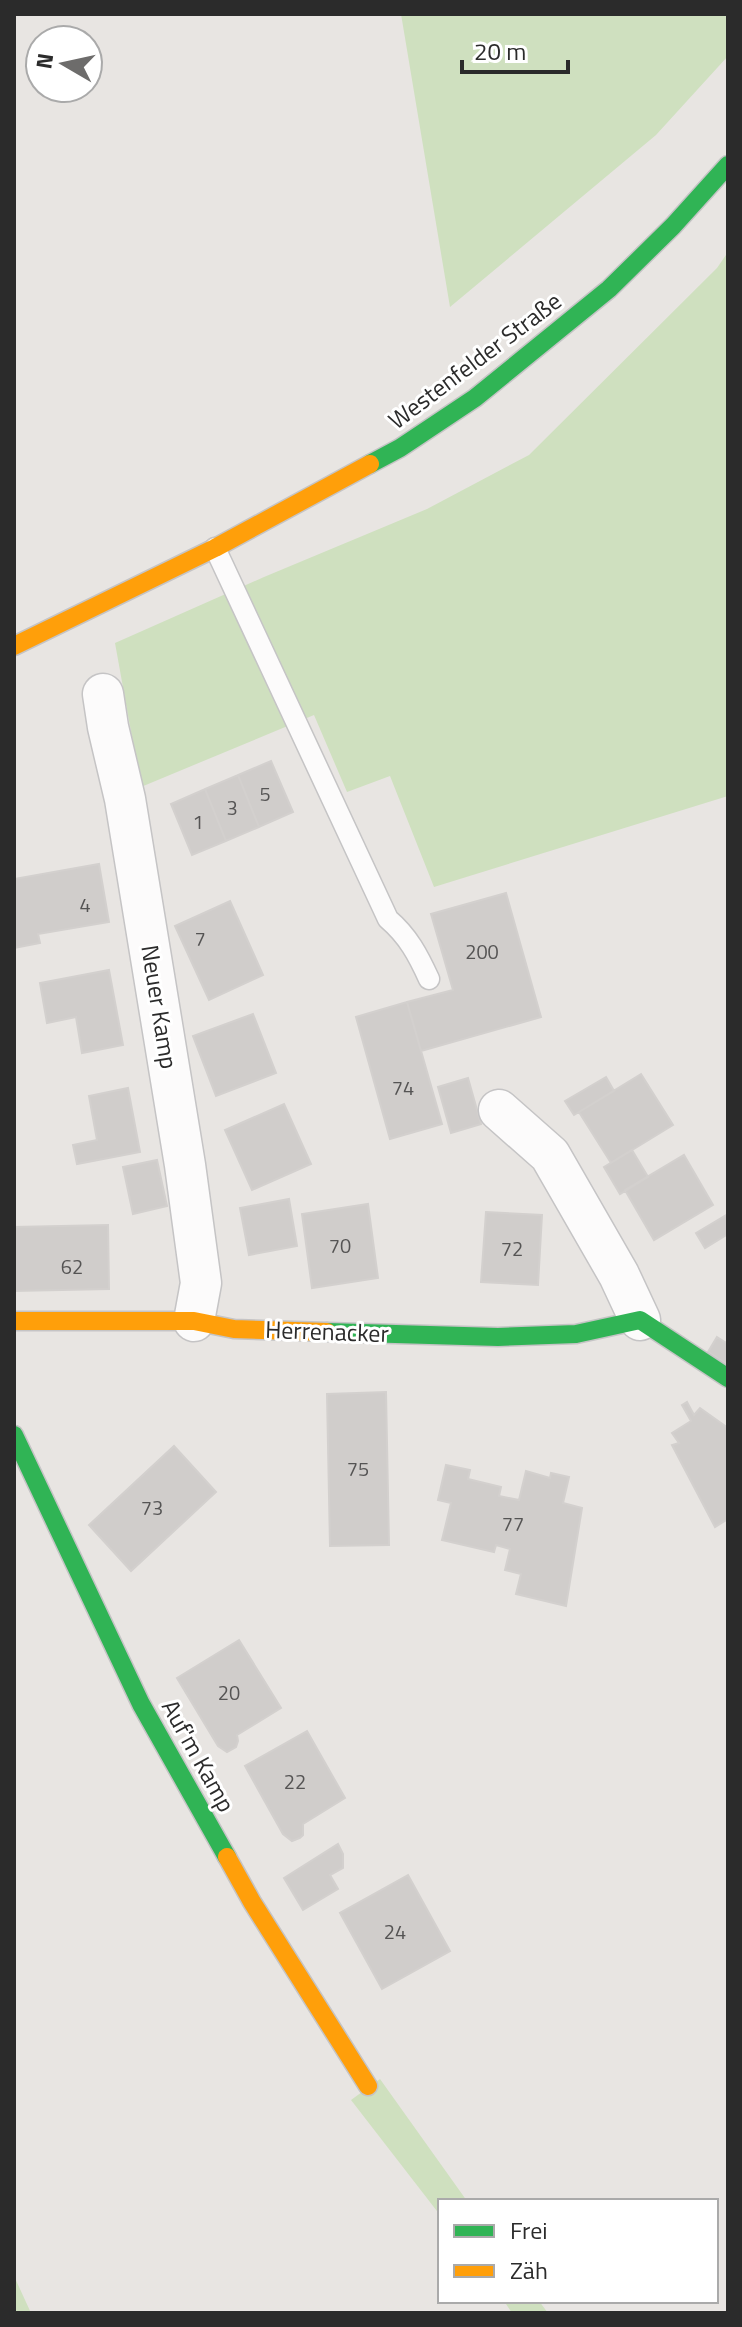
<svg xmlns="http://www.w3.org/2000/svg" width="742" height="2327" viewBox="0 0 742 2327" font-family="'Titillium Web',sans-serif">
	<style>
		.green { fill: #cfe0bf }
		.building { fill: #d0cdcb; stroke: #d3d0ce; stroke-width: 2 }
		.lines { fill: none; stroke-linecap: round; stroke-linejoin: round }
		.lane-casing { stroke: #c5c4c5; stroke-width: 23 }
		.street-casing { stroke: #c5c4c5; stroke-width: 43 }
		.fast-casing { stroke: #c5c4c5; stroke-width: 21 }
		.slow-casing { stroke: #c5c4c5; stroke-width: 21 }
		.lane { stroke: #fcfbfb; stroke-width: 20 }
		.street { stroke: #fcfbfb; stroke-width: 40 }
		.fast { stroke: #30b455; stroke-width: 18 }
		.slow { stroke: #ff9f0a; stroke-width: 18 }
		.labels { text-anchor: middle; stroke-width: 6; stroke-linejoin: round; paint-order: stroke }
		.number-label { font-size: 20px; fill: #555454 }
		.street-label { font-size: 24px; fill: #2b2b2b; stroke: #fff }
	</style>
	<rect width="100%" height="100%" fill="#e8e5e2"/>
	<path class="green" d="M401,14H728V56L656,135L450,307Z
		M728,252V796L434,887L390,776L347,792L314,715L141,787L115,643L264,577L427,509L529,455L717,268Z
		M380,2079L467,2201H440V2215L351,2100Z
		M14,2276L31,2313H14Z
		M504,2301H539L548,2313H512Z"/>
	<path class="building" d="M271,761L293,812L259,827L238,775Z
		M238,775L259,827L226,841L205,789Z
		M205,789L226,841L192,855L171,804Z
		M99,864L109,922L38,934L40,943L14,948V879Z
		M506,893L541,1017L421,1051L407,1002L453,990L431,914Z
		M230,901L263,975L209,1000L175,926Z
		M109,970L123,1045L82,1053L76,1017L47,1023L40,983Z
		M407,1002L442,1124L390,1139L356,1017Z
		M253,1014L276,1073L216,1096L193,1036Z
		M641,1074L673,1125L611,1163L579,1112Z
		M606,1077L614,1091L574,1115L565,1101Z
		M468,1078L481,1124L451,1133L438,1087Z
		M128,1088L140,1152L77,1164L73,1145L97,1140L89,1096Z
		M284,1104L311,1164L252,1190L225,1130Z
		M632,1150L648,1177L620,1194L604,1167Z
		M684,1155L713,1205L654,1240L625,1190Z
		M157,1160L167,1206L133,1214L123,1167Z
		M289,1199L297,1246L249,1255L240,1208Z
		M368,1204L378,1278L312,1288L302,1214Z
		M486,1212L542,1215L538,1285L481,1282Z
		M728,1214V1234L705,1248L696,1233Z
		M108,1225L109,1289L14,1291V1227Z
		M717,1337L728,1344V1365L708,1352Z
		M386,1392L389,1545L330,1546L327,1394Z
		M687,1402L694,1415L700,1408L728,1428V1519L715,1527L672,1445L679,1443L672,1433L691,1421L682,1405Z
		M174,1446L216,1492L131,1571L89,1525Z
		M446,1465L470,1470L468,1479L501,1487L499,1496L519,1500L526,1471L550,1478L551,1473L569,1477L563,1503L582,1508L566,1606L516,1594L521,1574L505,1570L510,1549L496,1545L494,1552L442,1540L451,1503L438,1500Z
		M239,1640L281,1708L237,1735L238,1741L236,1747L227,1752L218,1746L177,1678Z
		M307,1731L345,1798L303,1824V1835L300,1838L292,1841L283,1834L245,1766Z
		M338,1844L343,1854V1868L330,1875L338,1889L303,1910L284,1878Z
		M408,1875L450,1951L382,1989L340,1913Z"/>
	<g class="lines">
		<defs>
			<path id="lane" d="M215,548L388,919C408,936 418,955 429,979"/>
			<path id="street" d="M103,694L108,727L125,799L185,1165L201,1283L194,1321
				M499,1110L550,1155L619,1275L640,1320"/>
			<path id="fast" d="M370,464L400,448L475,398L609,289L673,226L728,165
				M327,1332L498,1337L576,1334L640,1320L728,1378
				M14,1435L141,1704L227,1857"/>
			<path id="slow" d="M14,646L215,548L370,464
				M14,1321H194L234,1329L327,1332
				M227,1857L252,1902L368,2086"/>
		</defs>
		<use href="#lane" class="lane-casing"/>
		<use href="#street" class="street-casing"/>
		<use href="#fast" class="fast-casing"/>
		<use href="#slow" class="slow-casing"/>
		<use href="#lane" class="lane"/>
		<use href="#street" class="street"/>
		<use href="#fast" class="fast"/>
		<use href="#slow" class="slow"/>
	</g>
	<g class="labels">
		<g class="number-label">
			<text x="265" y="801">5</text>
			<text x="232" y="815">3</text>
			<text x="198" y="829">1</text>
			<text x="85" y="912">4</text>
			<text x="200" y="946">7</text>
			<text x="482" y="959">200</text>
			<text x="403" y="1095">74</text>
			<text x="340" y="1253">70</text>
			<text x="512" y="1256">72</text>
			<text x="72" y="1274">62</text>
			<text x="358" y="1476">75</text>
			<text x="152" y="1515">73</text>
			<text x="513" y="1531">77</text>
			<text x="229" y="1700">20</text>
			<text x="295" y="1789">22</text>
			<text x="395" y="1939">24</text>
		</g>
		<g class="street-label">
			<text transform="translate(475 361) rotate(-37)" y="8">Westenfelder Straße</text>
			<text transform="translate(159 1007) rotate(81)" y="8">Neuer Kamp</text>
			<text transform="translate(327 1332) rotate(2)" y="8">Herrenacker</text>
			<text transform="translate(198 1756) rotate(61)" y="8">Auf'm Kamp</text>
		</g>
	</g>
	<rect width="742" height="2327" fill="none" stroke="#2b2b2b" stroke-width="32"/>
	<rect x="438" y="2199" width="280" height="104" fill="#ffffff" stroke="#aaaaaa" stroke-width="2"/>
	<rect x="454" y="2225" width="40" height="12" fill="#30b455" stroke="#aaaaaa" stroke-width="2"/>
	<text x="510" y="2239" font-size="24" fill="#2b2b2b">Frei</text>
	<rect x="454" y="2265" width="40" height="12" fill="#ff9f0a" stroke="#aaaaaa" stroke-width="2"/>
	<text x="510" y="2279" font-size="24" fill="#2b2b2b">Zäh</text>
	<g transform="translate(64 64) rotate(279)"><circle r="38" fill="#ffffff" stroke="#aaaaaa" stroke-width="2"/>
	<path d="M0-6L14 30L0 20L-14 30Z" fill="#6d6c6b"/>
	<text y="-12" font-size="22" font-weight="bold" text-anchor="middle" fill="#2b2b2b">N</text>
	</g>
	<path d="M462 60v12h106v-12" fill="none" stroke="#2b2b2b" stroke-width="4"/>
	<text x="474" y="60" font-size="24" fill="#2b2b2b" stroke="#ffffff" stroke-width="6" paint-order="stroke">20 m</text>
</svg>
